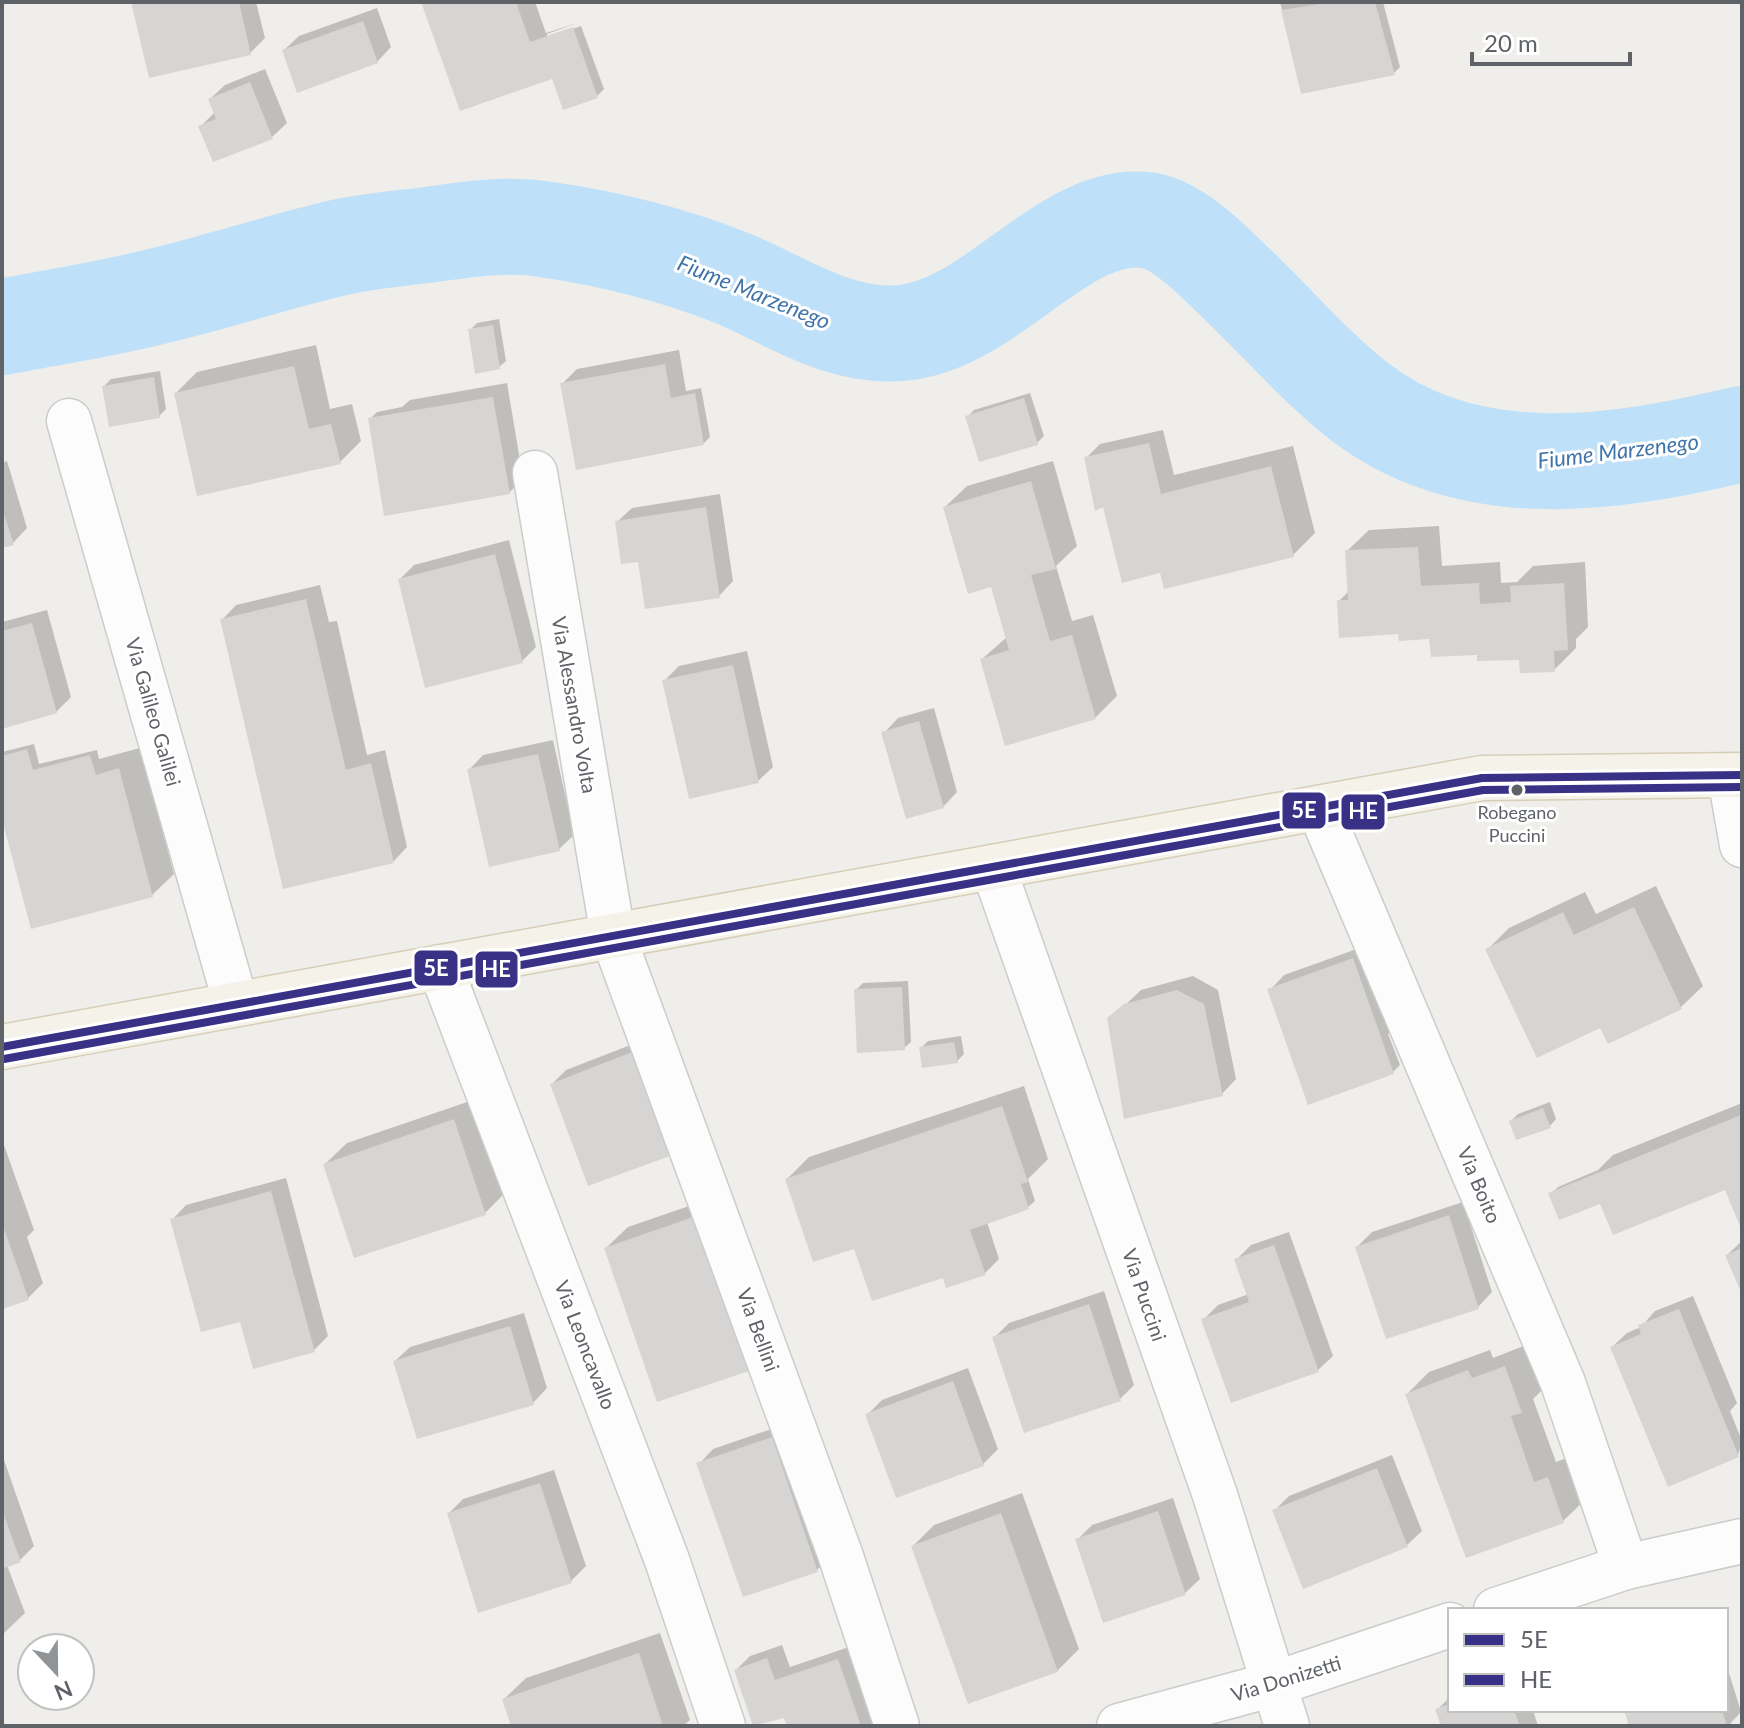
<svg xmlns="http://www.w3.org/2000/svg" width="1744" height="1728" viewBox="0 0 1744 1728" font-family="Lato,sans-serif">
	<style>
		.shadow { fill: #0003 }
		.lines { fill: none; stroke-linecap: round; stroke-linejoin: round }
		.river { stroke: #bfe0f9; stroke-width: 96 }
		.building { fill: #d6d5d3 }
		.minor-casing { stroke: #cbcccc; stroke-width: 47 }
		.major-casing { stroke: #d7ceb8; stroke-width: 47 }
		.minor { stroke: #fdfcfc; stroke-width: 44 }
		.major { stroke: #f4f2e9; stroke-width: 44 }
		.bus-1-casing { stroke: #fff; stroke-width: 14 }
		.bus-2-casing { stroke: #fff; stroke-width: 14 }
		.bus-1 { stroke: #393185; stroke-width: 8 }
		.bus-2 { stroke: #393185; stroke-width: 8 }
		.bus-dot { fill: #5f6368; stroke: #fff; stroke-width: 3 }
		.labels { text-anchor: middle; stroke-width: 6; stroke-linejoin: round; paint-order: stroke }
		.bus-label { font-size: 18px; fill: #5f6368; stroke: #fff }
		.street-label { font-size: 20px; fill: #5f6368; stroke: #fff }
		.water-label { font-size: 22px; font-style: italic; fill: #4174aa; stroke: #fff }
		.line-badge { stroke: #fff; stroke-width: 3 }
		.badge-label { font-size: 22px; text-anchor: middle; font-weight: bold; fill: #fff }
	</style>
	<rect width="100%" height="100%" fill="#efeeea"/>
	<path class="shadow" d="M133,2H256L265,38L250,53Z
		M423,2H535L546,33L580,22L547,34V38L581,26L604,89L597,96L553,77Z
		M1280,2H1383L1400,67L1394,73L1303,92Z
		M377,8L391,47L377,62L284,50L299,36Z
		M265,69L287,123L272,137L200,127L215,112L210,99L225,85Z
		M499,319L506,361L499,367L470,330L477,323Z
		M316,345L330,409L352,404L361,441L340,462L176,393L197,372Z
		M679,350L686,391L701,388L710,437L703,444L562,384L577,369Z
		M160,371L166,409L159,416L104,386L111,379Z
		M507,383L523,478L509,493L370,419L377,412L402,407L410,400Z
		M1030,393L1044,436L1037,443L968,416L974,410Z
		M1163,430L1174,475L1293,446L1315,533L1293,555L1105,506L1086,458L1100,444Z
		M7,461L27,528L13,543L2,546V463Z
		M1053,461L1077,546L1056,566L1072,621L1093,615L1117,696L1095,718L982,659L1007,637L992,584L945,507L967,486Z
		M720,494L733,581L719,596L639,559L617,522L632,508Z
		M1439,526L1442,566L1500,562L1501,583L1517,582L1533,566L1585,562L1588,627L1576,639V648L1554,670L1521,657L1478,653L1431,637L1400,632L1339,601L1349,591L1347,551L1369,530Z
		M509,540L536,647L522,661L400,579L414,565Z
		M320,585L329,622L337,621L367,755L385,750L407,847L393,862L222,620L236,605Z
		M47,610L71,697L56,712L2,727V622Z
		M747,651L773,767L758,781L664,681L679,666Z
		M934,708L957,792L943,807L884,733L898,718Z
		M553,740L574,835L559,849L469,770L483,755Z
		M34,744L39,764L97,750L99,759L140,748L174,874L152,895L2,811V752Z
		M1656,886L1703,986L1681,1007L1601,1025L1487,950L1509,928L1585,892L1596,914Z
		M1368,945L1396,1026L1388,1034L1400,1065L1393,1072L1270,990L1284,975Z
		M1193,976L1218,990L1236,1079L1222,1094L1121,1009L1141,990Z
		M908,981L911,1042L904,1048L856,990L863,983Z
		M961,1036L964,1054L957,1061L921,1048L928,1041Z
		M646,1039L683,1139L669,1154L552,1084L566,1070Z
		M1024,1086L1048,1159L1028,1179L1035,1201L1028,1207L987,1222L999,1259L985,1273L945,1275L856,1249L787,1179L809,1157Z
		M476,1099L506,1192L485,1213L325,1164L347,1143Z
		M1550,1102L1556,1119L1550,1126L1511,1121L1518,1114Z
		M1742,1103V1226L1727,1187L1601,1201L1551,1194L1558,1187L1598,1170L1613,1155Z
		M4,1145L34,1230L27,1237L43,1283L28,1298L2,1307Z
		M286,1178L328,1336L314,1350L242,1319L172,1220L186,1205Z
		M718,1196L770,1347L748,1369L606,1248L628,1227Z
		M1463,1202L1492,1292L1478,1307L1357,1247L1372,1232Z
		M1289,1232L1333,1356L1318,1370L1203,1320L1218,1305L1249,1294L1236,1260L1251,1245Z
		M1742,1241V1287L1727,1255Z
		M1104,1291L1134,1385L1120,1399L994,1338L1009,1323Z
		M1693,1296L1737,1403L1730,1411L1742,1441L1738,1455L1612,1347L1627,1333L1641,1327L1655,1311Z
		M524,1313L547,1388L533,1403L395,1361L410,1347Z
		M1526,1345L1542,1390L1533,1399L1556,1462L1569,1457L1585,1500L1563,1521L1407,1394L1429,1372L1490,1350L1493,1358Z
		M968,1368L998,1449L983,1464L867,1415L882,1400Z
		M786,1424L832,1555L817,1570L699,1464L713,1449Z
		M2,1454L34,1546L19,1561L7,1565L25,1613L2,1635Z
		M1392,1455L1422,1531L1407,1545L1274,1511L1289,1496Z
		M554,1470L586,1566L571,1581L449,1513L463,1499Z
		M1022,1493L1079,1649L1057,1671L913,1546L934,1525Z
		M1173,1498L1200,1579L1185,1593L1077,1540L1092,1525Z
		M660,1633L690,1720L683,1726H513L504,1699L526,1678Z
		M782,1645L790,1667L852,1646L880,1726H789L785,1715L736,1670L750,1656Z
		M1726,1663L1741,1712L1728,1726H1631L1626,1710H1726Z
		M1450,1697V1710H1533L1538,1726H1443L1437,1710Z"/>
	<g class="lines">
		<path class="river" d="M2,327C48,318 95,311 141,300C206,286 269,264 333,249C364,241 396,239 427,235C467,229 509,223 549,230C611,239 674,255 732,278C787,301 838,338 901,333C991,326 1061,212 1145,220C1178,223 1214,262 1237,284C1277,322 1316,368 1360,402C1471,487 1616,464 1742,434"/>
	</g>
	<path class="building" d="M131,2H239L251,55L149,78Z
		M421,2H516L530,42L573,27L598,98L563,110L552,79L460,111Z
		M1332,2H1375L1395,75L1301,94L1281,10Z
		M363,21L378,63L297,93L282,50Z
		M250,82L273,139L213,162L198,126L216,119L208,99Z
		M493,325L500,369L475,374L468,329Z
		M665,364L671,398L695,393L704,445L576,470L560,383Z
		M294,366L309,429L331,424L341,464L197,496L174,393Z
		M154,377L160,418L109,427L102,386Z
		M493,397L510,494L384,516L368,418Z
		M1024,398L1038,445L979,462L965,416Z
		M1149,443L1161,494L1271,466L1294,557L1164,589L1160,573L1122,583L1103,507L1095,511L1084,457Z
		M1031,481L1056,569L1031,575L1050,641L1072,635L1096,719L1005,746L980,659L1009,650L991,587L968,594L943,507Z
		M706,507L720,598L645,609L638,562L621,564L615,521Z
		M2,508L14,545L2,548Z
		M1418,547L1421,586L1479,583L1480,604L1511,602L1510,586L1564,583L1568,650L1554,651L1555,672L1520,673L1519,660L1477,661V655L1431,657L1429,639L1399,641L1398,634L1339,638L1337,600H1348L1345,550Z
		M495,554L523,663L425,688L398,579Z
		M306,599L346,770L371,763L394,863L283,889L220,619Z
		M32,623L57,713L2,729V631Z
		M733,665L759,783L689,799L662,680Z
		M919,721L944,808L906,819L881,732Z
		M27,749L33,770L90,755L96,775L119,768L153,897L31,929L2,819V756Z
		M538,754L560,851L489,867L467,769Z
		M1634,907L1682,1009L1608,1044L1600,1028L1537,1058L1485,949L1563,912L1574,935Z
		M1353,958L1394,1074L1308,1105L1267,989Z
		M902,987L905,1050L857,1053L854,989Z
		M1177,990L1204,1004L1223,1096L1124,1119L1107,1018L1124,1004Z
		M954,1042L958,1063L922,1068L919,1047Z
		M632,1052L670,1156L588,1186L550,1084Z
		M1002,1106L1028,1182L1021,1184L1029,1209L970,1230L986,1275L946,1288L943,1278L872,1301L854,1249L813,1262L785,1179Z
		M1543,1108L1551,1128L1516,1140L1509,1121Z
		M1741,1115L1742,1231L1725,1190L1613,1235L1600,1204L1559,1220L1548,1193Z
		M454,1119L486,1215L354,1258L323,1164Z
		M271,1191L315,1352L253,1369L240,1322L201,1332L170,1219Z
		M1449,1215L1479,1309L1386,1339L1355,1247Z
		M696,1216L749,1371L657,1402L604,1248Z
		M2,1223L29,1300L2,1309Z
		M1274,1245L1319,1372L1231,1403L1201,1319L1249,1302L1234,1259Z
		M1742,1248V1289L1740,1290L1725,1255Z
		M1089,1304L1121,1401L1024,1433L992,1337Z
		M1679,1309L1739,1457L1668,1487L1610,1347L1641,1334L1638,1325Z
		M510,1326L534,1405L417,1439L393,1361Z
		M1505,1366L1522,1413L1511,1416L1534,1482L1548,1477L1564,1523L1466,1558L1405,1394L1468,1370L1472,1378Z
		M953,1381L984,1466L896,1498L865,1414Z
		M772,1437L818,1572L743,1597L696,1463Z
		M1377,1468L1408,1547L1303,1589L1272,1510Z
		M540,1483L572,1583L478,1613L447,1513Z
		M2,1510L21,1562L2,1569Z
		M1158,1511L1186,1595L1103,1623L1075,1539Z
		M1001,1513L1058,1672L968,1704L911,1546Z
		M639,1653L663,1726H511L502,1699Z
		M767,1658L775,1680L838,1659L861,1726H787L784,1718L753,1726L734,1670Z
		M1450,1704V1710H1514L1520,1726H1441L1435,1709Z
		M1624,1710H1722L1727,1726H1629Z"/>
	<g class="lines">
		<defs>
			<path id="minor" d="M69,421L236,1004
				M535,473L613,936L840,1554L897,1726
				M1730,777L1742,845
				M1319,808L1563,1383L1626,1567
				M993,867L1215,1495L1287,1726
				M440,967L667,1560L723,1726
				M1496,1610L1626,1567L1742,1541
				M1119,1726L1274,1684L1450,1625"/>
			<path id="major" d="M2,1047L1482,778L1742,775"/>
		</defs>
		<use href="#minor" class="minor-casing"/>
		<use href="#major" class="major-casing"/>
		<use href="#minor" class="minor"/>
		<use href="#major" class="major"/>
		<defs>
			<path id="bus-1" d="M2,1047L1482,778L1742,775"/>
			<path id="bus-2" d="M4,1059L1483,790L1742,787"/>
		</defs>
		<use href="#bus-1" class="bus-1-casing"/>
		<use href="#bus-2" class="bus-2-casing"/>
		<use href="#bus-1" class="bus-1"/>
		<use href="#bus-2" class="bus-2"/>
	</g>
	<circle class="bus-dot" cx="1517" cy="790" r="7"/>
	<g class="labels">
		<g class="bus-label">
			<text x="1517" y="819">Robegano<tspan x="1517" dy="23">Puccini</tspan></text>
		</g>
		<g class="street-label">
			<text transform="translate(574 705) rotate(80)" y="7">Via Alessandro Volta</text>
			<text transform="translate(153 712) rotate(74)" y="7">Via Galileo Galilei</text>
			<text transform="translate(1479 1185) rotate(67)" y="7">Via Boito</text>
			<text transform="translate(1144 1295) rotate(71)" y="7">Via Puccini</text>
			<text transform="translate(758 1330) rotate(70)" y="7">Via Bellini</text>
			<text transform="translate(585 1345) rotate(69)" y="7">Via Leoncavallo</text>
			<text transform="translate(1286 1679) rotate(-17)" y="7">Via Donizetti</text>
		</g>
		<g class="water-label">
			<text transform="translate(754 292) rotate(22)" y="8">Fiume Marzenego</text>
			<text transform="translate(1618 451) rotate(-7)" y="8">Fiume Marzenego</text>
		</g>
	</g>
	<g class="line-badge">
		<rect x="1281" y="791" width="46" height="39" rx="8" fill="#393185"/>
		<rect x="1340" y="793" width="46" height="38" rx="8" fill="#393185"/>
		<rect x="413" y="949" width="46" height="38" rx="8" fill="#393185"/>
		<rect x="474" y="950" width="45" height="39" rx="8" fill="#393185"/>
	</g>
	<g class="badge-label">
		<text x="1304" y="818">5E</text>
		<text x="1363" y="819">HE</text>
		<text x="436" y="976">5E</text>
		<text x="496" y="977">HE</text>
	</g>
	<rect width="1744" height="1728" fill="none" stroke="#5f6368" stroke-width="8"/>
	<rect x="1448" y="1608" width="280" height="104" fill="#ffffff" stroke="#bfc1c3" stroke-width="2"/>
	<rect x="1464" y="1634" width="40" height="12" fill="#393185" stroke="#bfc1c3" stroke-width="2"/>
	<text x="1520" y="1648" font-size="24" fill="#5f6368">5E</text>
	<rect x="1464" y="1674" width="40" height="12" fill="#393185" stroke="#bfc1c3" stroke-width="2"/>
	<text x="1520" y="1688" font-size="24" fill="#5f6368">HE</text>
	<g transform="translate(56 1672) rotate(158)"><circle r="38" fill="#ffffff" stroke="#bfc1c3" stroke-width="2"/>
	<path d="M0-6L14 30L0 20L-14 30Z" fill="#919496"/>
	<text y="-12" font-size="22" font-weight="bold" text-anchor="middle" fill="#5f6368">N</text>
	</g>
	<path d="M1472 52v12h158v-12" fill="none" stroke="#5f6368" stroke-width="4"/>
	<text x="1484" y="52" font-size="24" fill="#5f6368" stroke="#ffffff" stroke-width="6" paint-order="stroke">20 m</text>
</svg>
